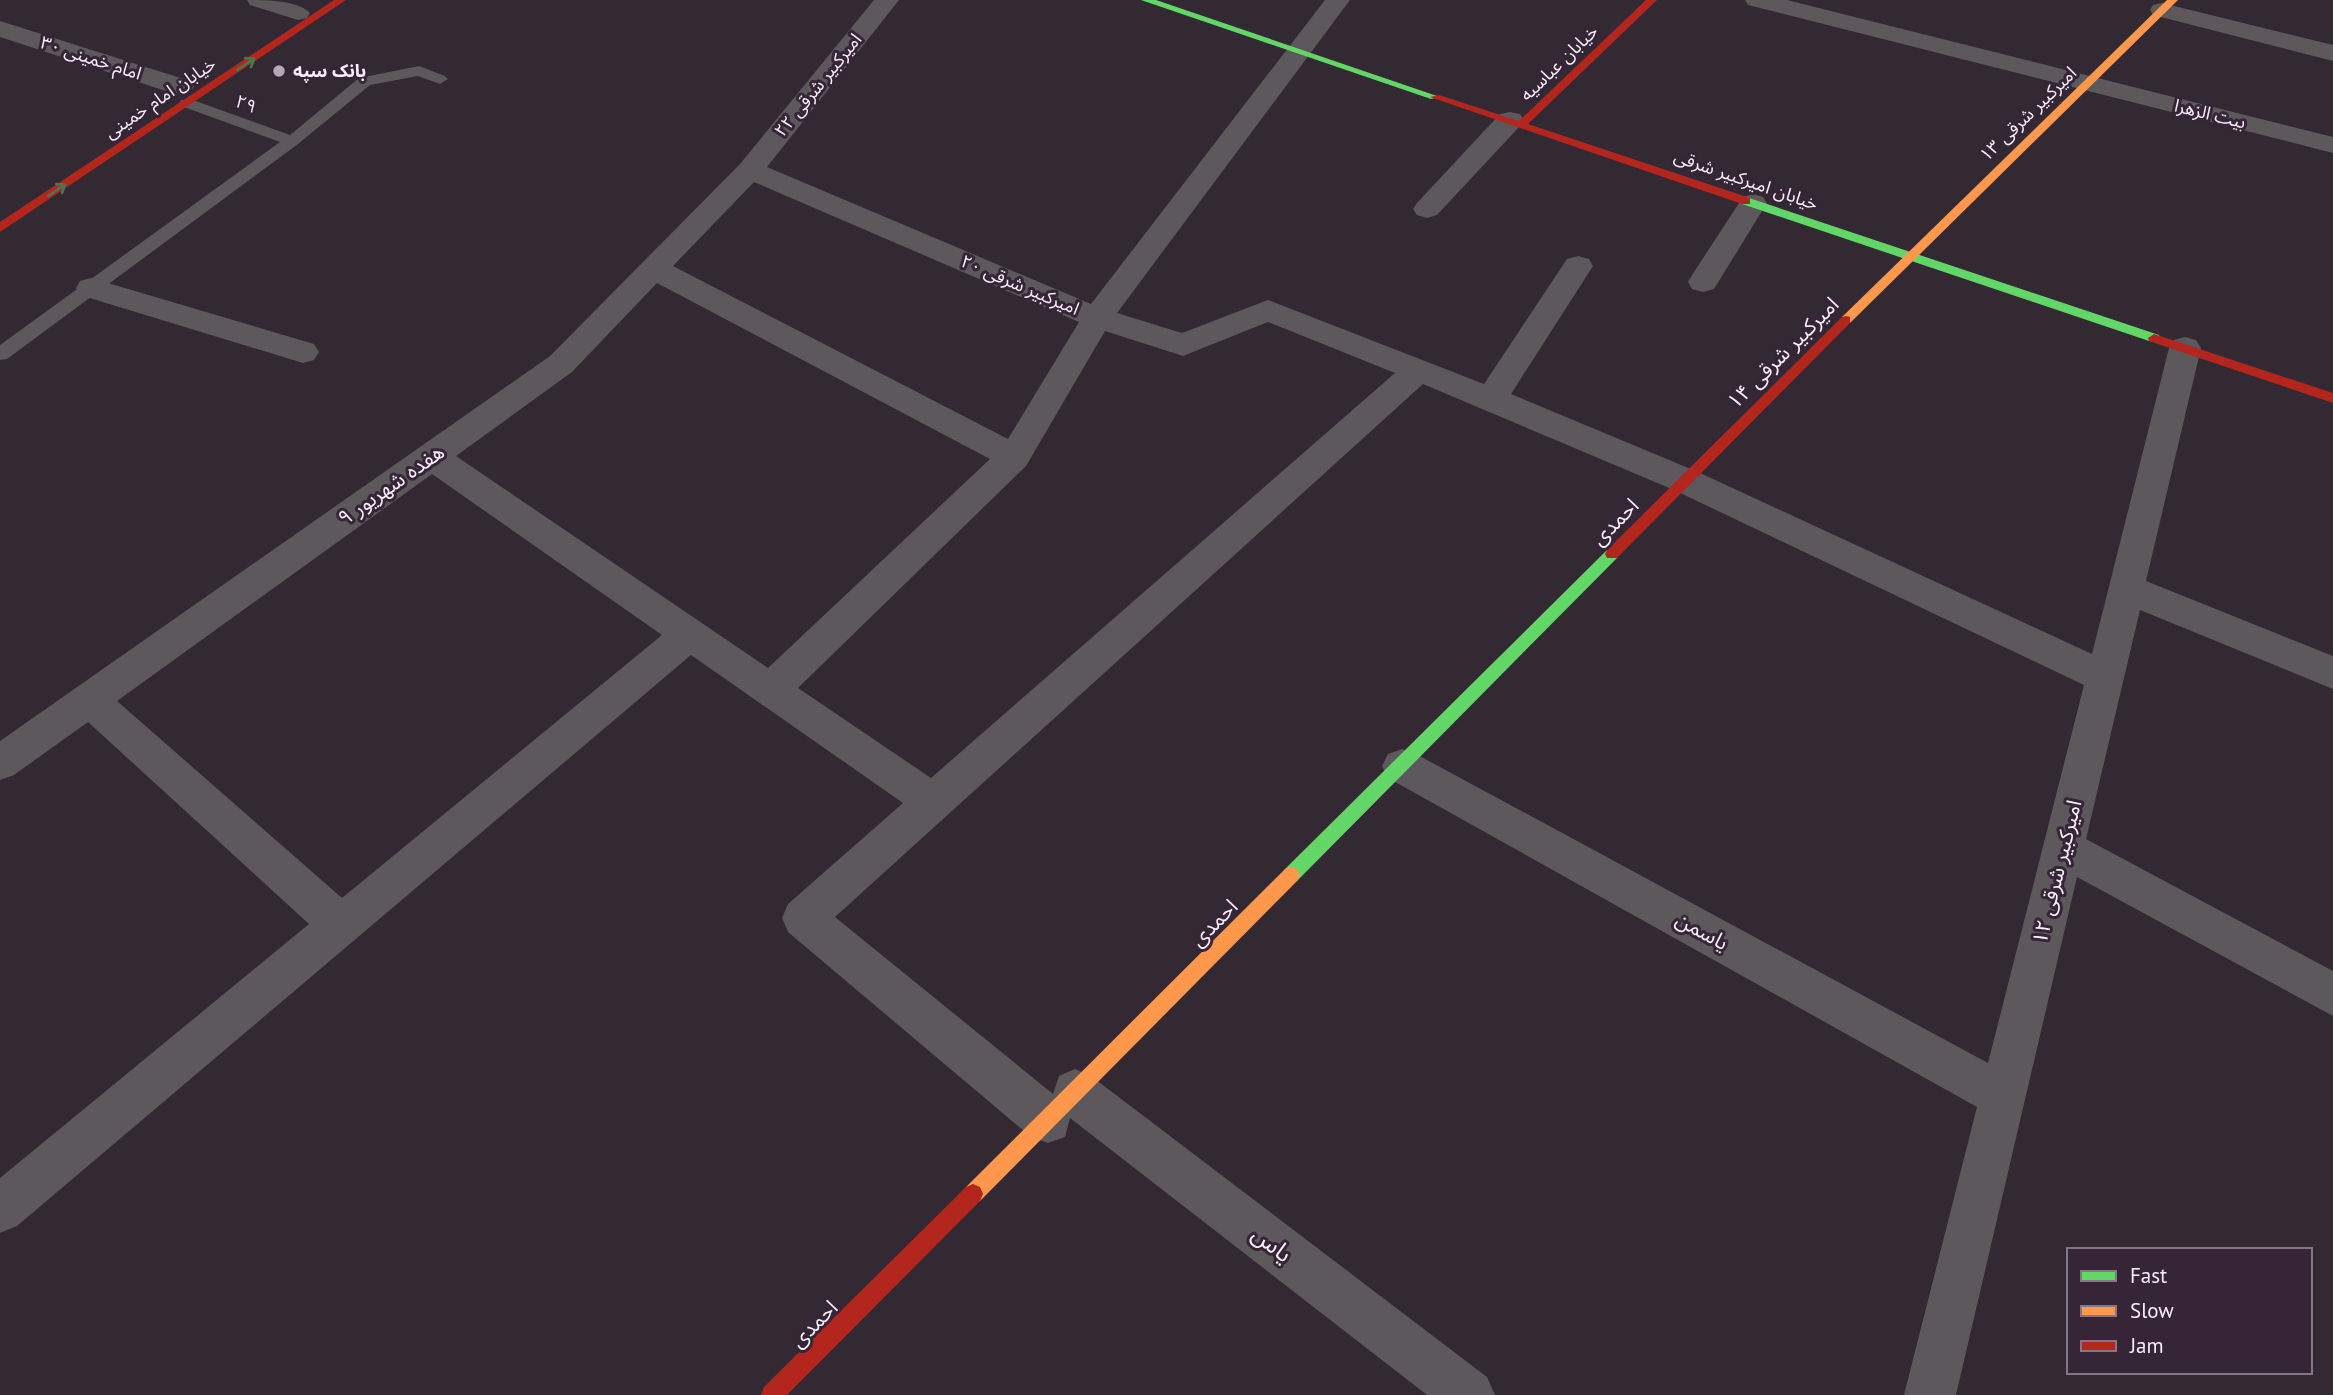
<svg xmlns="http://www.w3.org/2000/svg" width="2333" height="1395" viewBox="0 0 2333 1395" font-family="'PT Sans','Noto Sans Arabic',sans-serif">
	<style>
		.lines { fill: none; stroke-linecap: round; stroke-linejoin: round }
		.lane { fill: #5c585c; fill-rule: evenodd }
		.street { fill: #5c585c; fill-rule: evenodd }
		.fast { fill: #63d668; fill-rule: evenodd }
		.slow { fill: #ff974d; fill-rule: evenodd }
		.jam { fill: #b3261e; fill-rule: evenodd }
		.oneway { stroke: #4a754d }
		.poi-dot { fill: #b4aab5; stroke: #352537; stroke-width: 2.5 }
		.labels { text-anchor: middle; stroke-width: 6; stroke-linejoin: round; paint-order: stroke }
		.far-street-label { font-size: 18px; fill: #faeffb; stroke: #352537 }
		.far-poi-label { font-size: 18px; font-weight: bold; fill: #faeffb; stroke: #352537; text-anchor: start }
		.street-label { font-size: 21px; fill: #faeffb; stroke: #352537 }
		.near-street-label { font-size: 24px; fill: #faeffb; stroke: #352537 }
	</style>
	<rect width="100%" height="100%" fill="#322933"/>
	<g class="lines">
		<path class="lane" d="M419,66L445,76L448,79L440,84L418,76L370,85L298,144L7,359L0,360V345L280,142L181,106L179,103L181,100H193L290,135L359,78Z"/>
		<path class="street" d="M247,0C265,0 298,0 310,13L307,18L298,20L250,5Z
			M874,0H899L767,167L1091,304L1325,0H1350L1117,313L1182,333L1268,300L1484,384L1567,259L1578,256L1589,259L1593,266L1511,394L1698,472L2092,654L2169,348L2174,340L2185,337L2196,340L2201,348L2146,581L2333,656V689L2140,610L2086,839L2333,971V1016L2077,877L1956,1395H1904L1977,1107L1388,778L1382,766L1388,754L1402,749L1416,754L1988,1063L2084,685L1674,490L1423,384L835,917L1053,1094L1059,1076L1075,1069L1091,1076L1487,1377L1495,1395H1427L1070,1118L1065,1137L1048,1143L1031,1137L788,932L782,918L788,904L903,803L691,655L17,1226L0,1233V1178L309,924L88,722L14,775L0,780V741L550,356L740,164ZM754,182L1079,322L1008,439L673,266ZM657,283L990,459L768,668L456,456L572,372ZM1268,322L1395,373L931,778L798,688L1026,466L1105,331L1183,356ZM432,474L662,635L342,898L117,701Z
			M1745,0H1787L2333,137V153L1748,5Z
			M2162,3L2333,45V61L2153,15L2150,10L2153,5Z
			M0,21L190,81L194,87L190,93L181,95L172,93L0,37Z
			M1510,112L1520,114L1524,120L1520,126L1437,215L1427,218L1417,215L1413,209L1417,203L1500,114Z
			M1753,194L1763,197L1767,203L1714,289L1703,292L1692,289L1688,282L1692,275L1743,197Z
			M91,278L314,344L319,352L314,360L303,363L80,295L76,288L80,281Z"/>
		<path class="fast" d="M1141,0H1156L1440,97L1431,99Z
			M1746,197L2159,335L2160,338L2154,342L2149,341L1742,204V198Z
			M1612,548L1619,554L1617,558L1297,881L1291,883L1285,881L1282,875L1285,869L1607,550Z"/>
		<path class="slow" d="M2167,0H2178L1850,323H1842V317Z
			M1291,867L1297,869L1300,875L1297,881L980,1201L973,1204L966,1201L963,1194L966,1187L1285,869Z"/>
		<path class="jam" d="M334,0H346L0,232V222Z
			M1646,0H1657L1528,124L1750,198V204H1742L1430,97L1439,95L1519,121Z
			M1846,316L1850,317V323L1617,558H1607L1605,554L1607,550L1842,317Z
			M2154,334L2333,393V403L2149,341L2148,338Z
			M973,1184L980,1187L983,1194L980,1201L787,1395H761L764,1387L966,1187Z"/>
	</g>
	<defs><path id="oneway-shaft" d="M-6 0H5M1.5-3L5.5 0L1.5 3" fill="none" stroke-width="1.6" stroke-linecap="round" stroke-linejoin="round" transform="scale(1.75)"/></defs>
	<g class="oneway">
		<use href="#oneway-shaft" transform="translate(246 64) rotate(-34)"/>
		<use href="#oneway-shaft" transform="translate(57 190) rotate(-34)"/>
	</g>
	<circle class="poi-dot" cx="279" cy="71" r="7"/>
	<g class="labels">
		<g class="far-street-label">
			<text transform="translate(91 58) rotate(18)" y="6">امام خمینی ۳۰</text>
			<text transform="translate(1559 63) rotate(-44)" y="6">خیابان عباسیه</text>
			<text transform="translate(818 85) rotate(-51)" y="6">امیرکبیر شرقی ۲۲</text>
			<text transform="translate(160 98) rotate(-34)" y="6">خیابان امام خمینی</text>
			<text transform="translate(246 104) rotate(20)" y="6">۲۹</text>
			<text transform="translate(2028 114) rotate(-44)" y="6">امیرکبیر شرقی ۱۳</text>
			<text transform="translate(2210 114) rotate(14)" y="6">بیت الزهرا</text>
			<text transform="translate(1746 180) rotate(19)" y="6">خیابان امیرکبیر شرقی</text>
			<text transform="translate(1020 285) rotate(23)" y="6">امیرکبیر شرقی ۲۰</text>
		</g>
		<g class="far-poi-label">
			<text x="293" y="77">بانک سپه</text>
		</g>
		<g class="street-label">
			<text transform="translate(1783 353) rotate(-45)" y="7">امیرکبیر شرقی ۱۴</text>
			<text transform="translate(391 485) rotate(-35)" y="7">هفده شهریور ۹</text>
			<text transform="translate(1615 522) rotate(-45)" y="7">احمدی</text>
			<text transform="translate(2057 872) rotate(-76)" y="7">امیرکبیر شرقی ۱۲</text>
			<text transform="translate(1214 923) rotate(-45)" y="7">احمدی</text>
			<text transform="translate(1702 931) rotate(29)" y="7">یاسمن</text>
			<text transform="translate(814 1324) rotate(-45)" y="7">احمدی</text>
		</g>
		<g class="near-street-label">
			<text transform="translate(1272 1244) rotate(38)" y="8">یاس</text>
		</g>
	</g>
	<rect x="2067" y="1248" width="245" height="126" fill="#352537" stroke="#847685" stroke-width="2"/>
	<rect x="2081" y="1271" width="35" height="10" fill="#63d668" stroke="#847685" stroke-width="2"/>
	<text x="2130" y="1283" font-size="21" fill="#faeffb">Fast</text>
	<rect x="2081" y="1306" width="35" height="10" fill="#ff974d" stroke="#847685" stroke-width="2"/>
	<text x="2130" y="1318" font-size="21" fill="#faeffb">Slow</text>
	<rect x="2081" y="1341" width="35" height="10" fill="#b3261e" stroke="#847685" stroke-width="2"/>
	<text x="2130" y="1353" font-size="21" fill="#faeffb">Jam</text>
</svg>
